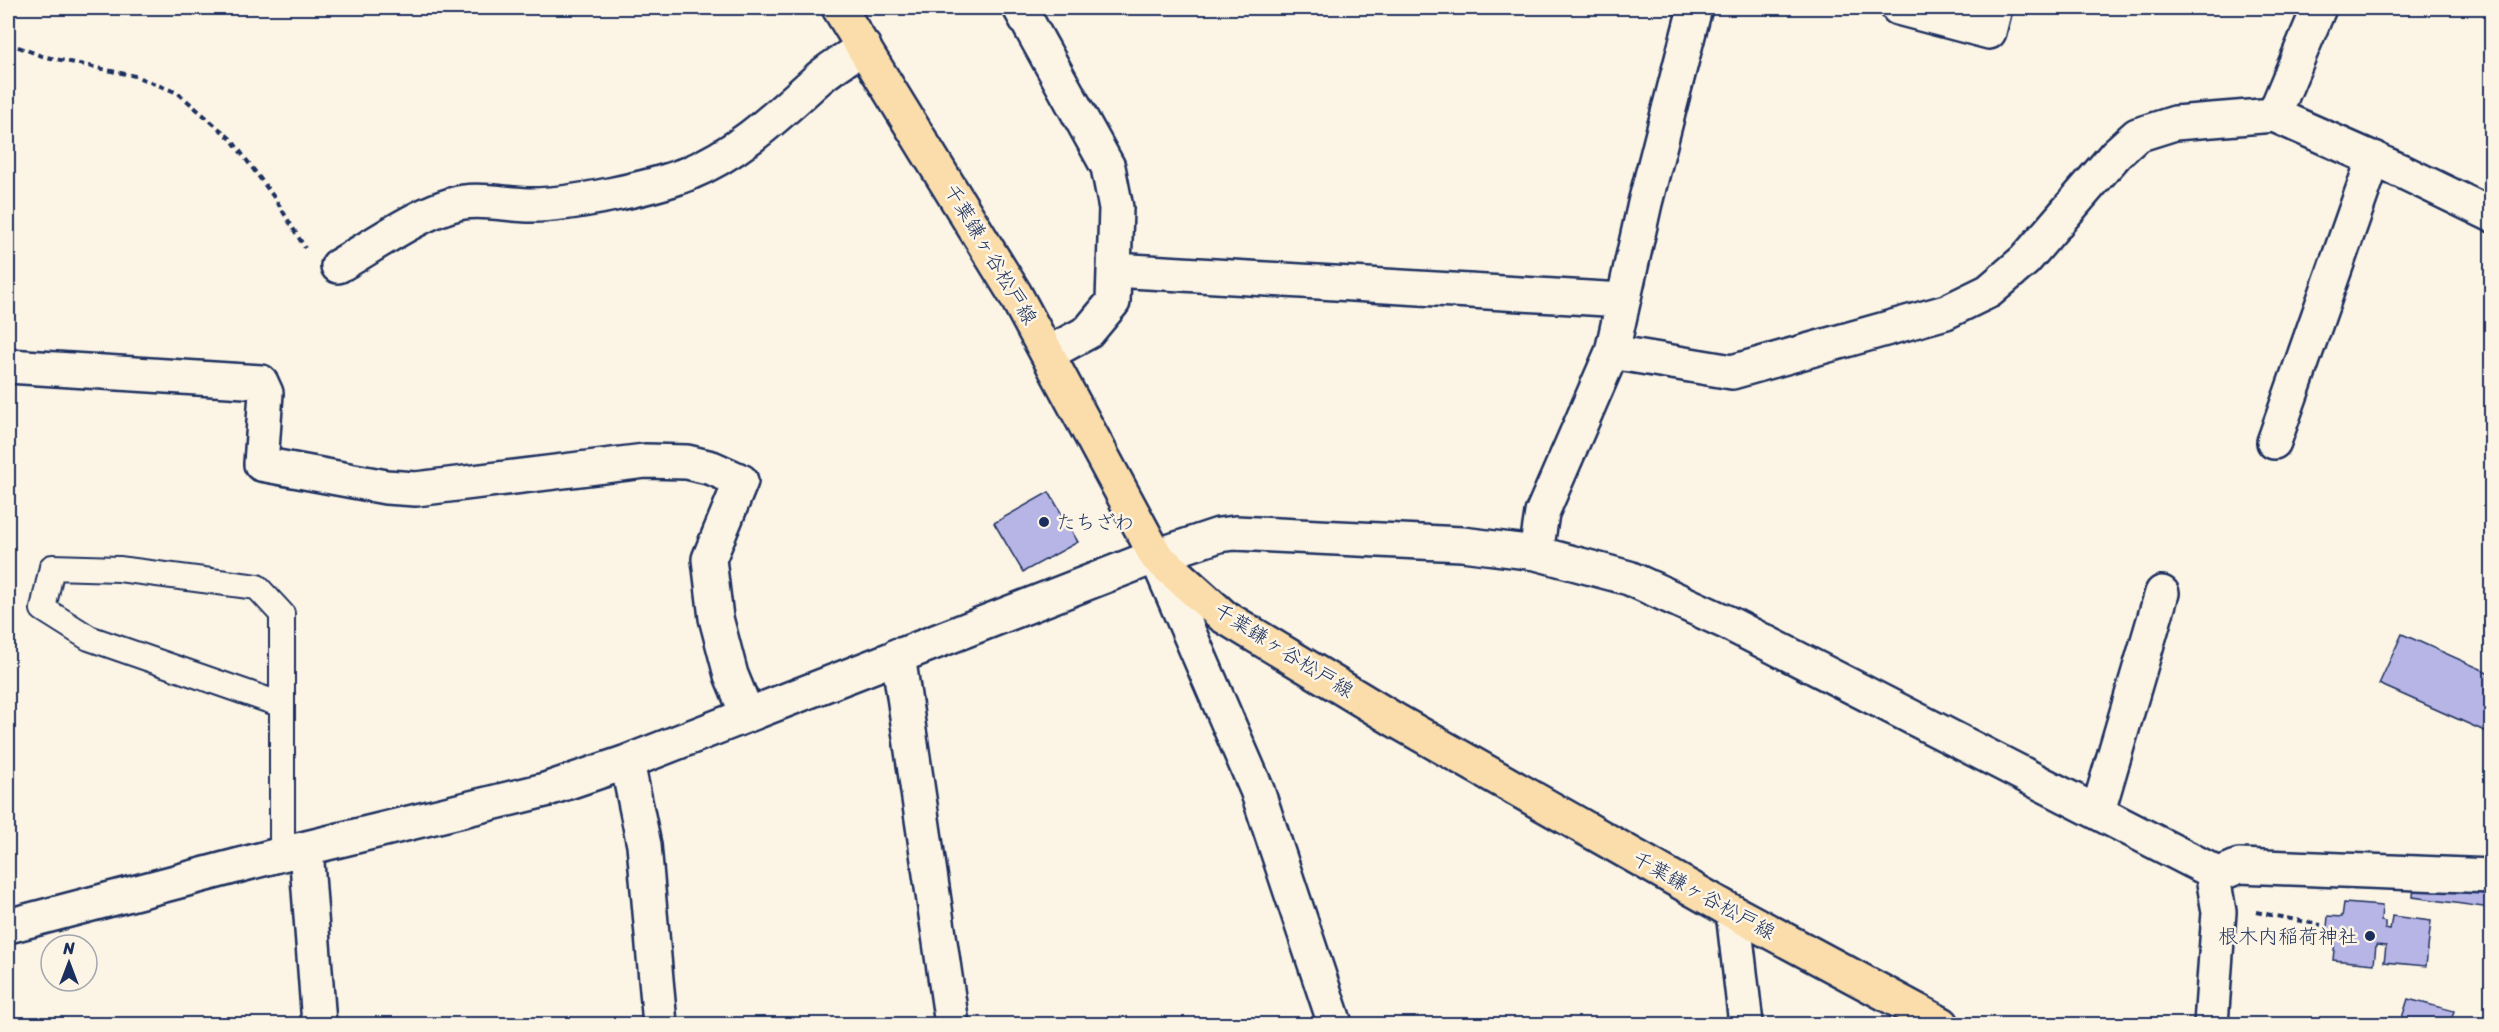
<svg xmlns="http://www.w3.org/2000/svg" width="2499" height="1032" viewBox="0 0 2499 1032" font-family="Sriracha,'Klee One',sans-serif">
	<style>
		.building { fill: #b7b5e6; stroke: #1b2f5e; stroke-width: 1.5 }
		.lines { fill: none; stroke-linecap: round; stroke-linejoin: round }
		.service-casing { stroke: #1b2f5e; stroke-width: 28 }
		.minor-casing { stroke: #1b2f5e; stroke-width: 38 }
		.tertiary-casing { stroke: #1b2f5e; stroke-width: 38 }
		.primary-casing { stroke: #1b2f5e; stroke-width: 38 }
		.path { stroke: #1b2f5e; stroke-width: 4; stroke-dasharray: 6 4.5; stroke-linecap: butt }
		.service { stroke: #fcf5e5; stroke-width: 24 }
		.minor { stroke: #fcf5e5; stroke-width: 33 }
		.tertiary { stroke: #fcf5e5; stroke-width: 33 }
		.primary { stroke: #fbddab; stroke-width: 33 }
		.poi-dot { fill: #1b2f5e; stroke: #fcf5e5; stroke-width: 2 }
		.labels { text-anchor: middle; stroke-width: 5; stroke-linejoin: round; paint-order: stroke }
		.street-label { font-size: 20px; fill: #1b2f5e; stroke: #fcf5e5 }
		.poi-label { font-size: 20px; fill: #1b2f5e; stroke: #fcf5e5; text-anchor: start }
	</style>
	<rect width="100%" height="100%" fill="#fcf5e5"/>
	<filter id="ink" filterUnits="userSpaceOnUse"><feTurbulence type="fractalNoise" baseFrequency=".0167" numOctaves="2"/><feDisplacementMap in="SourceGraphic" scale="12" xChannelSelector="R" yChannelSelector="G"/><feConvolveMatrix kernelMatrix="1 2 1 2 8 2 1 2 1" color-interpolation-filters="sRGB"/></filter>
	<g filter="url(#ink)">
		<path class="building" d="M1049,492L1078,542L1023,572L994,523Z
			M2402,634L2492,674L2489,733L2379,684Z
			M2414,884L2492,895L2490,908L2413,897Z
			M2344,903L2382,906L2381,921L2385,922V929L2390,930L2392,916L2431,921L2426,966L2384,962L2386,946L2376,945L2374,964L2333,960L2335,940L2326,939L2328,916L2342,917Z
			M2408,999L2454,1011L2450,1024H2400Z"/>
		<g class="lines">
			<defs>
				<path id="service" d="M282,705L89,638L43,609L52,567L119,569L257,587L282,614V854"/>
				<path id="minor" d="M1020,8L1108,167L1116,208L1113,302L1088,332L1049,353
					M1898,8L1989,32L1995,8
					M2274,115L2319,8
					M338,266C373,246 425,208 464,202C485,199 510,205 532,205C570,205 652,188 687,174C739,153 779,114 819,78C833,66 849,57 864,47
					M1114,270L1623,300
					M1612,352L1732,372L1946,312L1989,291L2025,260L2116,154L2137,135L2175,123L2274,115L2401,171L2492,215
					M8,366L261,382L266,393L261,464L386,487L416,489L645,461L687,462L712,468L741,481L709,559L716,618L731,675L747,714
					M2274,442L2374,158
					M1536,553L1542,513L1612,352L1645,203L1695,8
					M898,655L952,1024
					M627,762L644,845L660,1024
					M2098,811L2162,593
					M306,849L319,1024
					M2213,877L2239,866L2492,876
					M1733,912L1746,1024
					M8,926L282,854L545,790L627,762L1156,556L1219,535L1235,533L1462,544L1536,553L1629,578L1728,623L2212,871L2219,912L2211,1024"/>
				<path id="tertiary" d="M1156,556L1257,790L1335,1024"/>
				<path id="primary" d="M839,8L1015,294L1156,556L1223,616L1395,720L1733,912L1942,1024"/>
			</defs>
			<use href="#service" class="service-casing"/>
			<use href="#minor" class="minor-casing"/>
			<use href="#tertiary" class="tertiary-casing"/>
			<use href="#primary" class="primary-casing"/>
			<path class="path" d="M8,43L42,56L135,76L178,93L231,139L276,200L305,248
				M2256,912L2321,925"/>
			<use href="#service" class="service"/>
			<use href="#minor" class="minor"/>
			<use href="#tertiary" class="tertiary"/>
			<use href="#primary" class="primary"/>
		</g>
	</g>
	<g class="poi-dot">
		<circle cx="1044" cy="522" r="6"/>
		<circle cx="2370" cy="936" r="6"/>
	</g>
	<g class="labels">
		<g class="street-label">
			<text transform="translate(991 254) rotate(59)" y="7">千葉鎌ヶ谷松戸線</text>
			<text transform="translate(1284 650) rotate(32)" y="7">千葉鎌ヶ谷松戸線</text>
			<text transform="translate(1704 895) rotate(29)" y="7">千葉鎌ヶ谷松戸線</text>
		</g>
		<g class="poi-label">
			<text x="1056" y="529">たちざわ</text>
			<text x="2358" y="943" text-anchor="end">根木内稲荷神社</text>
		</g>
	</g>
	<rect width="2499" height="1032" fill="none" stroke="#fcf5e5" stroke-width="30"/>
	<rect x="15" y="15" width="2469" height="1002" fill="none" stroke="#1b2f5e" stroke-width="2" filter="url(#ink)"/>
	<g transform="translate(69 963)"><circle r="28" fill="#fcf5e5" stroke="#a2a6af" stroke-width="1.5"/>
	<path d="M0-4.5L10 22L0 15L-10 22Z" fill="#1b2f5e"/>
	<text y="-9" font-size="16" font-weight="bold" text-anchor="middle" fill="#1b2f5e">N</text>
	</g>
</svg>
